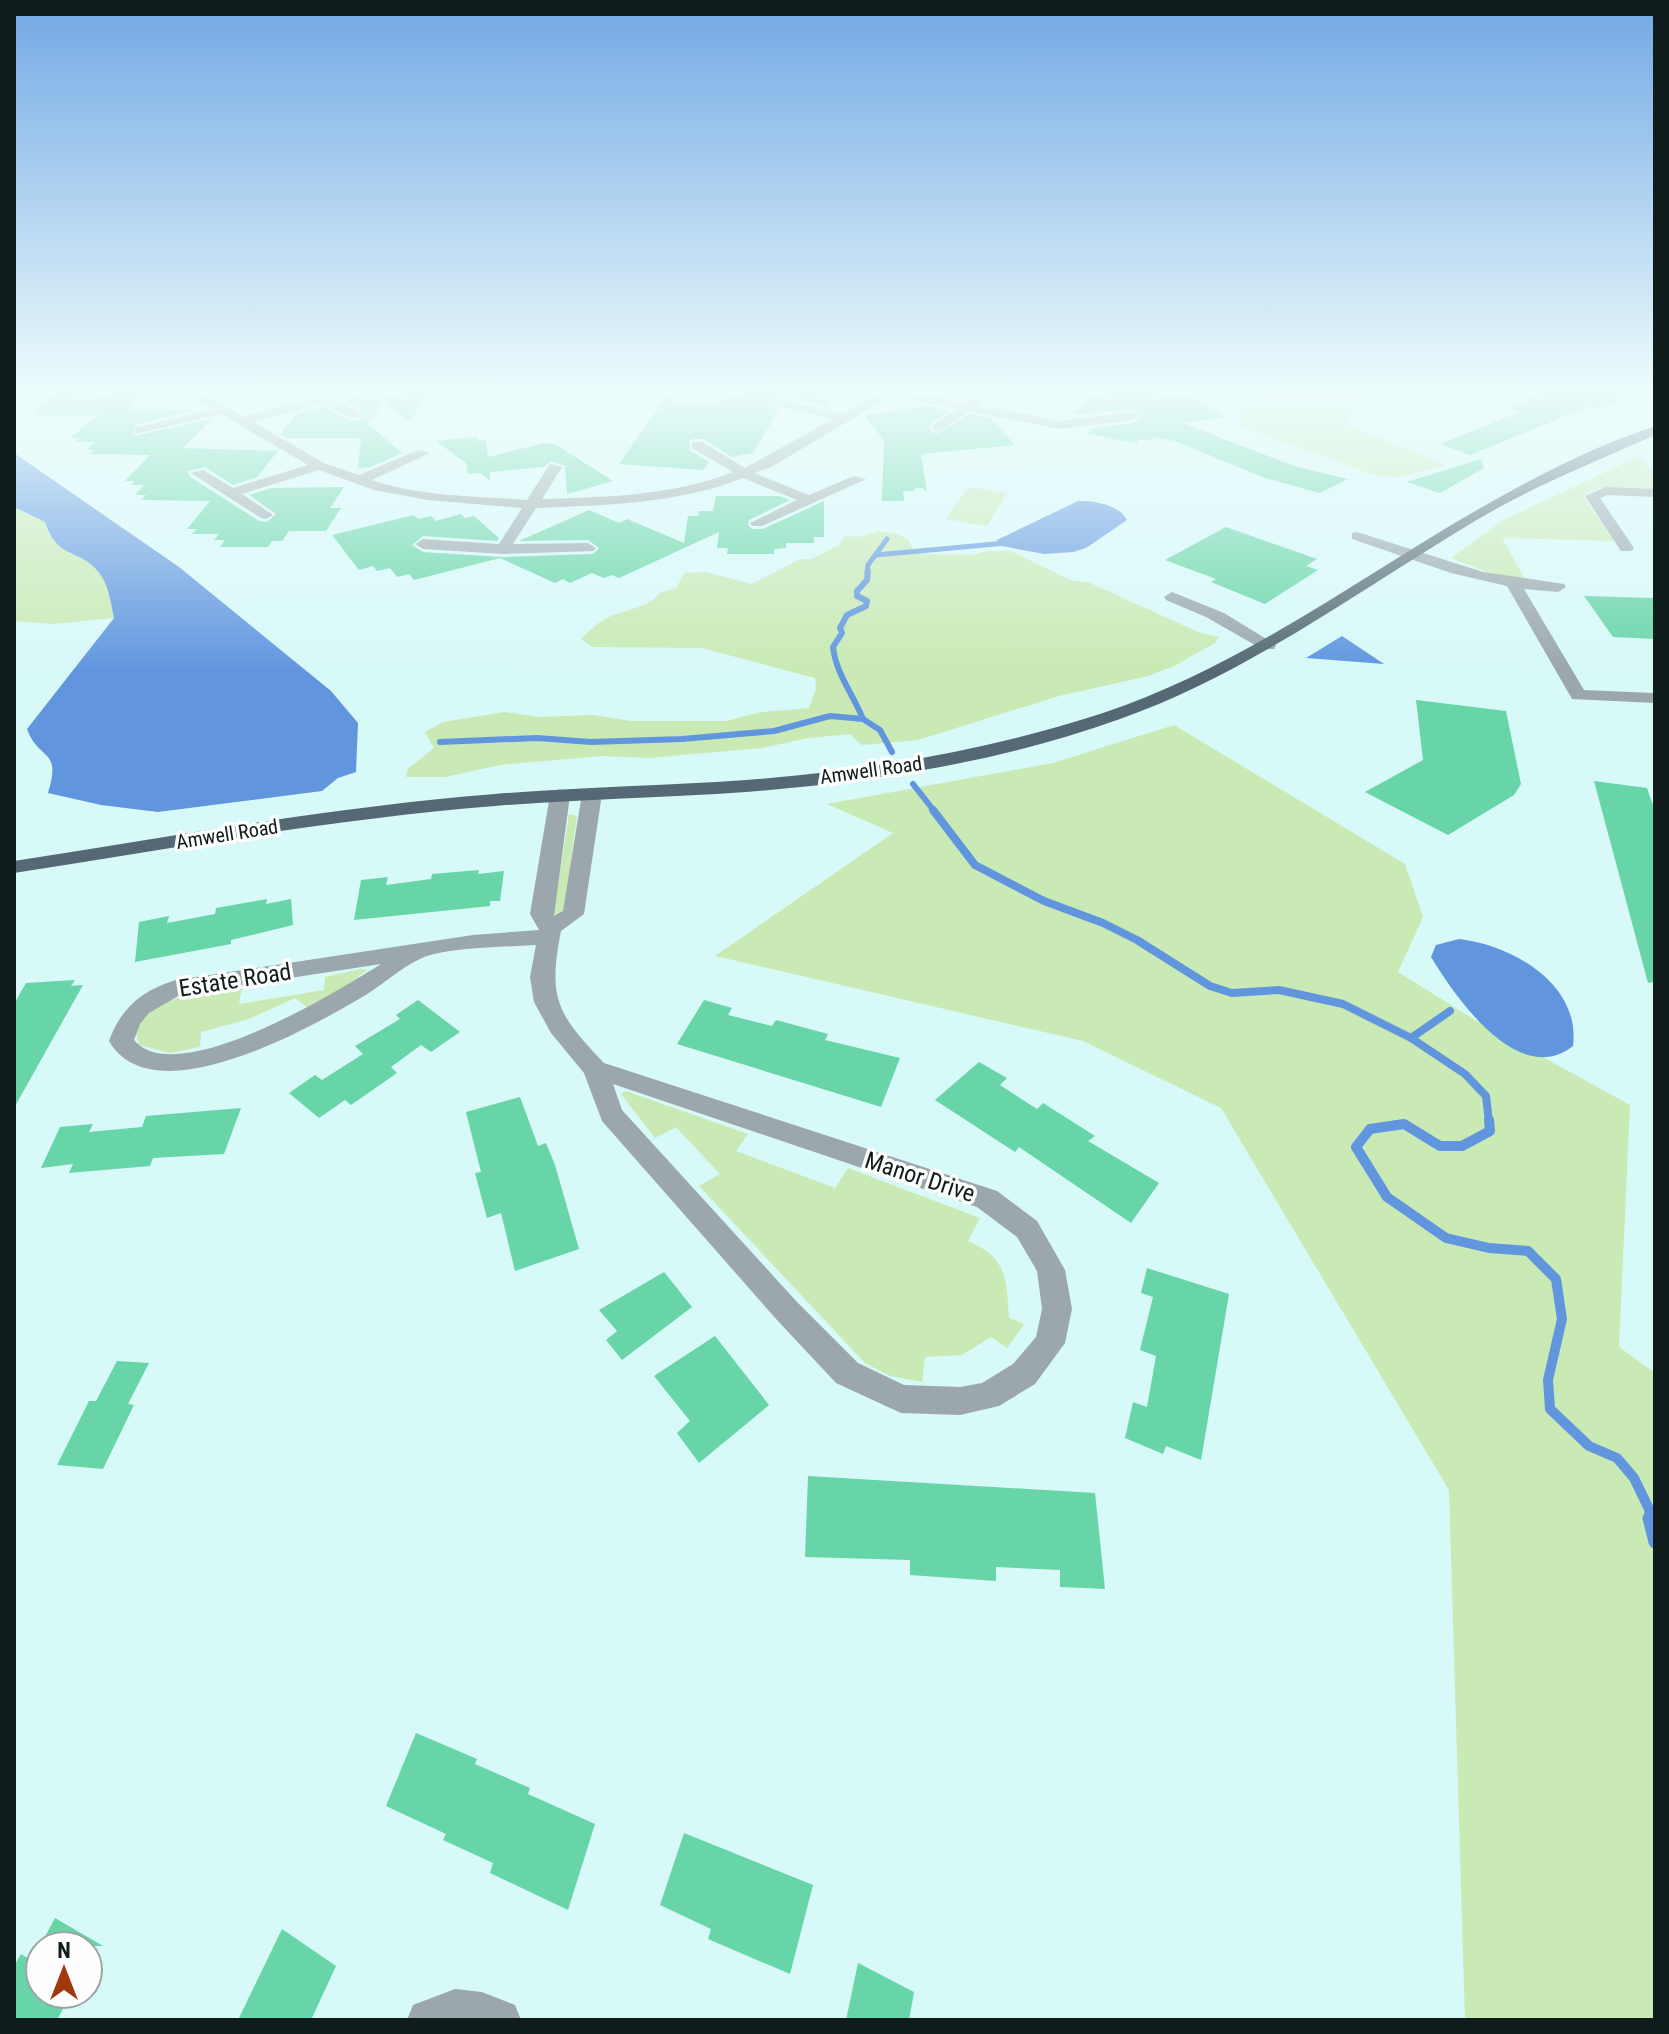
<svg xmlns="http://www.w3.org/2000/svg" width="1669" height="2034" viewBox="0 0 1669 2034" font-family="'Roboto Condensed',sans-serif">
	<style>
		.green { fill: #c9eab4 }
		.water { fill: #6196de }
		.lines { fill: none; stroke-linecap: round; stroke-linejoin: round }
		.stream-far4 { stroke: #6196de; stroke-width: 5 }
		.stream-far3 { stroke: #6196de; stroke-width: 6 }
		.stream-far2 { stroke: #6196de; stroke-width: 8 }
		.stream-far1 { stroke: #6196de; stroke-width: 10 }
		.stream { stroke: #6196de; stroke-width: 13 }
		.building { fill: #67d5a7 }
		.minor { fill: #9ba7ac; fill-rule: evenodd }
		.major { fill: #546973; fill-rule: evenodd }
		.labels { text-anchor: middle; stroke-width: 7; stroke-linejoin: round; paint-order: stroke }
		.far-street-label { font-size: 20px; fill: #0f1c1b; stroke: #fefefe }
		.street-label { font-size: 24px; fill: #0f1c1b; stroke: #fefefe }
	</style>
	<rect width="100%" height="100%" fill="#d7f9f8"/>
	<path class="green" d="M1292,386H1359L1347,425L1447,466L1399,477L1377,476L1236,425L1250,402Z
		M1640,456L1648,468L1655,469V490L1600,488L1586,493L1584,498L1614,539L1612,541L1502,538L1526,581L1500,577L1451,558L1505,519Z
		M969,487L1007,493L987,526L946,519Z
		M14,507L45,522C55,555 72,549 94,566C109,578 110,600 114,618L53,624L14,621Z
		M878,531L894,533L908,539L915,554L972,555L987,551H1011L1072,581L1088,582L1198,632L1219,637L1215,643L1174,666L1148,676L1059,696L918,740L862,745L850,734L808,738L762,748L649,758L601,756L500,765L445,777H406L408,769L434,748L425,732L443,722L505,712L539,717L593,715L631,721H726L761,712L809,708L816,689L815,678L702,648L593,647L581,639C589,631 597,623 607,618C622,610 650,608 659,593L677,587L684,573L706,572L752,584L800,559H811L838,546L845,536L859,537Z
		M1174,725L1405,864L1423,917L1398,972L1475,1020L1630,1105L1619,1347L1655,1373V2020H1465L1449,1490L1221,1108L1083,1041L715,956L893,833L827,804L1053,763Z
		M569,814L577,816L564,912L553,917Z
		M361,969L367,970L343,988L307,1007L295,998L249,1019L201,1032L200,1047L170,1053L139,1045L136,1032C153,992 204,994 242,988L239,1004L324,990L325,977Z
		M626,1091L748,1134L736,1151L835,1188L848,1168L980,1218L968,1241C1008,1258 1006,1279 1009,1318L1024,1324L1007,1348L991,1337L962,1355L925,1357L922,1382L890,1376L865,1363L699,1186L720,1174L676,1127L655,1138L621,1094Z"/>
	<path class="water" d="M14,453L179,567L331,691L358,723L356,772L338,778L322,791L158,812L101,805L48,793C62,747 39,762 27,729L114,618C110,600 109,583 96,569C76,548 57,559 45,522L14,507Z
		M1078,501C1094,500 1120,505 1127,520L1086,548L1073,552L1044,554L997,545V540Z
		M1342,636L1384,664L1306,658Z
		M1459,939C1512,945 1581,984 1573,1046C1519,1089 1456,998 1431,957L1436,945Z"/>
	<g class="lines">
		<path class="stream-far4" d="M876,555L1006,543
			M867,573L868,565L887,539"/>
		<path class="stream-far3" d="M863,719C853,694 836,674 833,647L842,633L840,628L847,615L866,606L867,601L857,596V591L867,580L868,571
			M440,742L537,738L591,742L682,739L774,731L830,716L863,719L880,730L892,752
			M913,784L935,812"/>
		<path class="stream-far2" d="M933,810L975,865L1044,901L1103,923L1137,940L1210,986L1232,993L1279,990L1343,1004L1411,1038L1465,1074L1486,1096L1489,1122
			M1411,1038L1450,1011"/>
		<path class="stream-far1" d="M1489,1120L1490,1131L1462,1146H1440L1404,1124L1370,1129L1356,1147L1387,1197L1446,1238L1489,1248L1528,1251L1556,1279L1562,1319L1548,1380L1550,1409L1589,1446L1617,1458L1634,1478L1649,1509L1650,1520"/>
		<path class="stream" d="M1649,1518L1655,1542"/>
	</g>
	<path class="building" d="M409,386H434L409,422L384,403L368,424L402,453L370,467L358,468L361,438H287L280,434L298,413L323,406L350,421H359L362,418L360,409L343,400L362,393L405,394Z
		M749,386H793L786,397L775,398V408L779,410L753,453L732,457L704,439H692L689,442L690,451L709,462L704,470L619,464L668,394L679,405L725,400L723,397L744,395L741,389Z
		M1542,386H1646L1600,409L1590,406L1470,455L1440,444L1520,412L1506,408L1542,393Z
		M63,387H91L77,393L87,401L126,387H141L137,391H147L127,409L197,410L134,425L133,436L212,419L183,448L278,451L257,477L233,485L205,467L188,471L189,476L259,521L267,522L276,514L249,495L271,488L344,487L330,508H341L326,531H289L282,541H272L268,547H220L225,540H214L219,534H192L197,529H187L210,501L141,500L146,495H135L144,485H131L135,481H125L150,455L89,454L94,450H86L95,442H75L80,438H70L98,415H36L41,410H34Z
		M817,387L830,407L797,400V389Z
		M1121,389L1197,398L1227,417L1182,423L1294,466L1348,479L1320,493L1265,478L1175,441L1153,437L1149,441L1139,439L1136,443L1087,434L1093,428L1133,423L1142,417L1133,409L1072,415L1092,395L1103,397L1109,390L1118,392Z
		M929,406L949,411L930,424L929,429L936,434L970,414L990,418L1015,445L921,454L927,492L923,488H915V491H903L904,501H882L884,440L864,415Z
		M477,437V441L486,440L488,457L544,443L555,444L613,481L567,494L565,466L551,461L544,467L490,472V480L480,473L468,474L466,463L436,441Z
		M1481,459L1484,468L1440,493L1407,482Z
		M716,496H779L790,500L749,520L748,525L752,529H763L824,501V537H814V543H786V548L774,549V554H727L728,548H717L719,532L619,578L612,575L604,578L592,573L570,583L563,579L555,583L500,558L414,580L409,574L397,577L390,568L377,571L373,566L359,570L332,535L414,515L418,519L431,516L436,521L461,514L465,518L474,516L499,538L497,541L423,536L412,545L423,552L503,557L593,554L599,548L588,540L519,541L589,510L619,523L627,519L684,543L688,516H698L699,511H713Z
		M1226,527L1317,559L1306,566L1318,570L1265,604L1211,582L1216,579L1165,560Z
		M1584,596L1655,598V639L1613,637Z
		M1416,700L1506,711L1521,784L1514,795L1448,835L1365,792L1423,760Z
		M1594,781L1647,788L1655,811V982L1648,983Z
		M479,870L478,874L504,871L500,901H490V906L354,920L361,880L388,877L386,885L431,879L432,874Z
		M267,899L266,904L291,899L293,925L231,940V944L135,962L139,922L169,916L167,923L215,914L216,908Z
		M75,980L71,986L83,985L14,1108V1004L26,983Z
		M418,1000L460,1032L431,1052L421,1045L391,1067L397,1073L351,1105L345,1100L319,1118L289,1093L315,1075L322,1080L363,1054L355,1046L400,1019L396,1015Z
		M704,1000L732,1008L728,1015L772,1026L776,1020L828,1034L825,1040L900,1058L881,1107L677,1044Z
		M979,1062L1007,1078L1000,1085L1037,1109L1043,1103L1095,1136L1088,1141L1159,1183L1131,1223L1019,1147L1015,1152L935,1100Z
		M520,1097L538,1146L546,1143L555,1165L579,1249L515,1271L501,1213L487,1218L475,1173L481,1172L466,1112Z
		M241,1108L224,1154L153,1158L150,1166L69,1173L73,1164L41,1168L60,1127L93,1124L89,1132L142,1127L146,1116Z
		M1147,1268L1229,1294L1201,1460L1166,1446L1163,1454L1125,1438L1133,1402L1147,1407L1156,1356L1140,1350L1153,1297L1141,1293Z
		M664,1272L692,1307L622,1360L606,1340L617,1331L599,1310Z
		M715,1336L769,1405L699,1463L677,1433L690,1421L654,1376Z
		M117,1361L149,1363L128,1404L134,1405L103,1469L57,1465L89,1401H96Z
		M808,1476L1095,1493L1105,1589L1060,1587V1570L996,1567V1581L910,1575V1560L805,1557Z
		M416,1733L477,1759L475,1764L530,1788L528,1794L595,1824L568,1910L490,1873L493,1863L443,1840L446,1834L386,1806Z
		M684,1833L813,1885L790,1974L708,1939L711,1929L660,1905Z
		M55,1918L103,1946H40Z
		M282,1929L336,1966L311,2020H238Z
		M21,1954L40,1966V1994H71L57,2020H14V1966Z
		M858,1963L914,1992L909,2020H846Z"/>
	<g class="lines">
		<path class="minor" d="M101,386H123L86,398L80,394Z
			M176,386H191L244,417L314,397L296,386H312L326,394L354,386H375L335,399L359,412V418H351L323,403L253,422L324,463L359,475L418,450L430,453L372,480C421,497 476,496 527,500L550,464L562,467L542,499C606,497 672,496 733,472L692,448V442H702L745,468L833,419L777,406V400L781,399L842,414L890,386H905L900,390L965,403L987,386H998L997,391L977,405L1060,421L1133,412L1139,416L1133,420L1060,429L969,411L938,432L932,428L933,425L957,409L891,396L771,467L754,473L809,495L854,476L866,479L762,526H752L750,523L797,500L743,478C677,504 606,505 536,508L513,544L588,543L596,548L593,551L503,554L423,549L415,544L423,539L499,544L522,508L428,500L374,490L319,470L242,494L273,515L266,519L261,518L191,473L203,470L233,488L308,465L221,414L135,434V428L212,409Z
			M1606,487L1655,489V497L1607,495L1600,498L1634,548L1631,551H1621L1585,496Z
			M1357,532L1483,572L1564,584L1566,587L1558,592L1524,589L1584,690L1653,693L1655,703L1572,699L1507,586L1451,573L1352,539V533Z
			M1172,592L1224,613L1276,645L1274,649H1262L1206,617L1166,600L1164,597Z
			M592,788L602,794L584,914L561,931C548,998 556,1013 604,1063L997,1191L1037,1221L1065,1270L1072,1309L1065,1343L1035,1384L999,1406L960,1415L901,1413L836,1383L777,1320L602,1121L584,1073L551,1033L534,1002L530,977L536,945C507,947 444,947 420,959C400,968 383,985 364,996C310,1028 153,1117 109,1041C121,1008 142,990 176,980L473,935L539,930L530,914L550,795L560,789L570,795L554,916L563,911L582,794ZM381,964C338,991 176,1091 134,1040L140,1024L149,1013L180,995ZM613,1084L977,1207L1017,1237L1037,1271L1042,1309L1036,1337L1013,1364L982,1383L960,1387L904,1385L858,1363L797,1302L622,1110Z
			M455,1989L482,1992L515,2005L521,2020H407L413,2005Z"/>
		<path class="major" d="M1655,426V435C1594,462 1532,487 1475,521C1358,591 1249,673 1120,719C1001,762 872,782 746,792C663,798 579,799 495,806C334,819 174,848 14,873V861C174,836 333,807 495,794C578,787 662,786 746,780C866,771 987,751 1103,713C1301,647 1456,493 1655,426Z"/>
	</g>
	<linearGradient id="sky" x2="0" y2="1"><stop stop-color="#72a8e4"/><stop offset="0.58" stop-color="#edfcfc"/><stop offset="1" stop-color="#edfcfc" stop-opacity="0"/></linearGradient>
	<rect width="1669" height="671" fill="url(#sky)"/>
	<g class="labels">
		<g class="far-street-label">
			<text transform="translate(871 770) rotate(-8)" y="7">Amwell Road</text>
			<text transform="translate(227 834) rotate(-9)" y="7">Amwell Road</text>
		</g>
		<g class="street-label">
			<text transform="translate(235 980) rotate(-9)" y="8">Estate Road</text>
			<text transform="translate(920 1177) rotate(18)" y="8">Manor Drive</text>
		</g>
	</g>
	<rect width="1669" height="2034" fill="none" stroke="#0f1c1b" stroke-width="32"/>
	<g transform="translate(64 1970)"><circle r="38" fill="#fefefe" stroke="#9ea4a3" stroke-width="2"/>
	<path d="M0-6L14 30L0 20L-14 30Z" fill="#a03a0e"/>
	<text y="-12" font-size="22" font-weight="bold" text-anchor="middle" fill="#0f1c1b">N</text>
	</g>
</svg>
